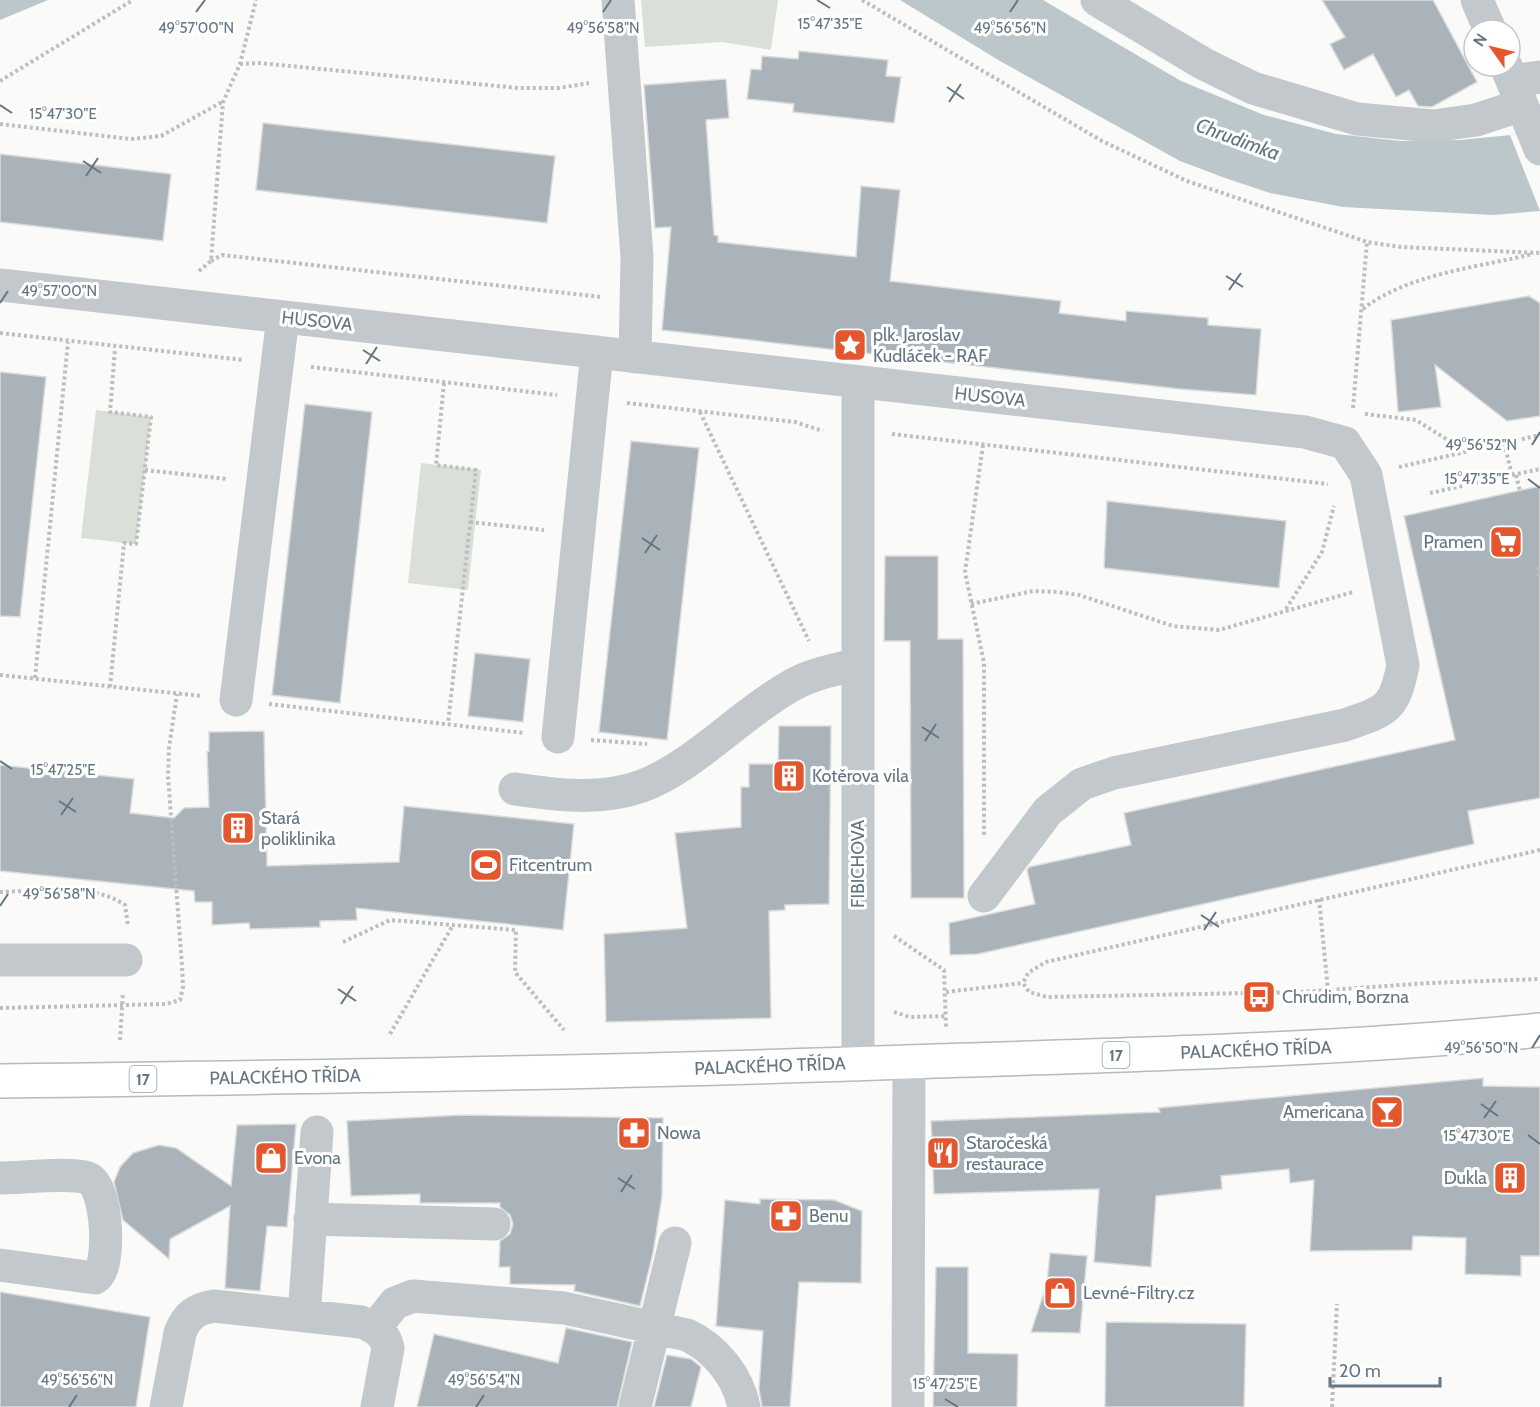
<svg xmlns="http://www.w3.org/2000/svg" width="1540" height="1407" viewBox="0 0 1540 1407" font-family="Cabin,sans-serif">
	<style>
		.green { fill: #dadfd7 }
		.water { fill: #bbc7cb }
		.pier { fill: #fafaf8 }
		.building { fill: #aab3b9; stroke: #dcdcda; stroke-width: 1.5 }
		.lines { fill: none; stroke-linecap: round; stroke-linejoin: round }
		.major-casing { stroke: #b5babe; stroke-width: 36 }
		.path { stroke: #bbbfc2; stroke-width: 4; stroke-dasharray: 3 3; stroke-linecap: butt }
		.minor { stroke: #c3c8cc; stroke-width: 33 }
		.major { stroke: #fff; stroke-width: 33 }
		.ticks { fill: none; stroke: #657683; stroke-width: 2 }
		.labels { text-anchor: middle; stroke-width: 6; stroke-linejoin: round; paint-order: stroke }
		.shield { fill: #fff; stroke: #939fa8; stroke-width: 1.5 }
		.shield-label { font-size: 16px; font-weight: bold; fill: #657683 }
		.street-label { font-size: 18px; fill: #657683; stroke: #fff }
		.poi-label { font-size: 18px; fill: #657683; stroke: #fff; text-anchor: start }
		.water-label { font-size: 20px; font-style: italic; fill: #60757c; stroke: #fff }
		.ticks-label { font-size: 15px; text-anchor: middle; fill: #657683; stroke: #fff; stroke-width: 6; stroke-linejoin: round; paint-order: stroke }
	</style>
	<rect width="100%" height="100%" fill="#fafaf8"/>
	<path class="green" d="M641,0H778L771,50L722,42L645,47Z
		M96,410L151,417L136,544L81,538Z
		M421,463L481,470L468,590L408,583Z"/>
	<path class="water" d="M0,0H48L0,20Z
		M900,0H1043L1181,81L1264,115L1336,134L1401,141L1460,140L1540,132V211L1493,215L1343,207L1270,193L1225,178L1180,161L1000,61Z"/>
	<path class="pier" d="M1540,133V211L1510,135Z"/>
	<path class="building" d="M1322,0H1433L1477,82L1432,107L1418,106L1409,90L1396,97L1373,54L1344,70L1330,44L1345,37Z
		M799,51L888,60L886,76L901,77L894,123L793,112L794,104L747,99L751,69L761,70L762,56L798,59Z
		M726,79L729,118L706,120L714,235L718,236V242L856,257L861,186L900,190L890,281L1061,301L1059,313L1126,321V311L1208,318V325L1261,329L1256,395L1180,389L662,330L671,227L655,228L644,85Z
		M263,123L555,156L547,223L256,190Z
		M0,154L171,174L163,241L0,222Z
		M1529,296L1540,303V416L1507,421L1435,365L1441,407L1398,412L1391,320Z
		M0,372L46,377L20,617L0,616Z
		M305,404L372,412L340,703L272,695Z
		M631,441L699,448L667,740L599,732Z
		M1540,486V798L1468,811L1474,844L978,954L950,955L949,923L1035,904L1027,870L1029,867L1131,845L1124,813L1455,740L1404,516Z
		M1107,501L1286,521L1279,588L1104,568Z
		M885,556H938V639H963L964,898H911L910,641H884Z
		M475,653L530,659L523,722L468,716Z
		M779,726H831L829,904L785,905V910L769,911L771,1018L606,1022L604,934L687,928L675,833L741,827V787H749V764H778Z
		M264,731L267,866L399,862L404,806L574,824L563,930L356,908L357,920L320,921V927L250,929L249,923L212,925V902H195L194,891L0,871V765L134,779L130,813L174,818L184,808L209,807L207,752L209,751V732Z
		M1483,1078V1086L1540,1087V1256H1521V1276L1465,1274L1466,1238L1413,1236L1412,1250L1310,1251L1314,1180L1290,1183L1289,1169L1221,1176L1222,1189L1156,1196L1151,1267L1094,1262L1099,1189L934,1194L931,1121L1160,1112L1158,1108Z
		M463,1115L663,1118L662,1196L653,1253L640,1306L574,1291L575,1285L510,1284V1267H499L500,1241L510,1234L513,1224L510,1215L500,1207V1203H420V1194L351,1196L347,1121Z
		M296,1124L287,1227L267,1226L260,1291L225,1288L230,1206L170,1239L169,1259L123,1220L114,1182L120,1167L133,1153L159,1145L176,1148L231,1186L237,1125Z
		M760,1199L834,1200L862,1211L861,1283L799,1282L790,1407H762L759,1389L763,1331L716,1326L725,1200L760,1204Z
		M1050,1253L1087,1256L1080,1333L1031,1332L1047,1283Z
		M936,1267H968V1353L1018,1354L1017,1407H933Z
		M0,1292L150,1317L136,1407H0Z
		M1106,1322L1246,1324L1244,1407H1105Z
		M566,1328L632,1342L617,1407H417L434,1334L558,1363Z
		M667,1355L691,1359L701,1367L691,1407H654Z"/>
	<g class="lines">
		<defs>
			<path id="major" d="M0,1081C302,1077 604,1073 906,1062C1117,1055 1329,1051 1540,1030"/>
		</defs>
		<use href="#major" class="major-casing"/>
		<path class="path" d="M862,0L1102,141L1187,181L1367,242L1401,247L1540,253
			M240,64L259,63L518,88H559L589,83
			M0,81L133,0
			M0,124L131,139L161,136L222,102
			M211,261L222,255L602,297
			M199,271L211,261L223,102L240,64L256,0
			M1363,309C1407,274 1479,267 1533,254
			M0,333L244,360
			M311,367L557,395
			M444,383L436,465L476,470L448,724
			M627,403L795,422L823,431
			M1353,408L1367,242
			M700,412L809,641
			M1365,414L1416,420L1467,452
			M892,434L1328,484
			M1504,443L1512,475
			M983,445L965,572L984,663V835
			M1399,467L1540,435
			M145,470L227,479
			M1516,475L1520,491
			M1430,493L1540,469
			M470,522L544,530
			M1540,568L1538,569L1540,579
			M971,604L1033,591L1057,592L1079,595L1173,626L1219,630L1353,592
			M1286,609L1322,552L1334,506
			M0,675L202,696
			M35,678L68,342
			M110,687L124,543L136,544L151,417L110,412L115,348
			M269,704L524,733
			M591,740L647,744
			M1540,850L1046,962L1028,973L1023,983L1029,992L1047,997L1300,992L1429,983L1540,979
			M0,892C40,891 91,882 125,905L128,926
			M1319,899L1328,990
			M894,936L944,970L946,1027
			M343,942L390,920L516,930L515,972L564,1030
			M946,992L1023,983
			M0,1008L166,1004L180,1000L183,987L182,966L168,776L169,748L177,694
			M894,1012L910,1017L946,1016
			M390,1034L453,925
			M120,1040L123,993
			M1332,1407L1337,1304"/>
		<path class="minor" d="M618,0L637,257L635,357
			M1097,0L1204,64L1253,88L1357,119L1433,126L1476,120L1522,105
			M1477,0L1490,30
			M1506,66L1540,149
			M1512,81L1540,77
			M0,285L1305,432L1345,443L1366,475L1403,665C1394,710 1387,710 1345,725L1114,773L1082,784L1048,811L984,896
			M858,382V1064
			M236,700L283,317
			M558,737L597,352
			M515,789C556,795 601,801 642,786C693,767 740,715 789,687C810,674 834,670 858,664
			M0,960H126
			M0,1178C20,1178 71,1172 88,1178C108,1186 112,1270 95,1278L0,1265
			M310,1219L494,1224
			M304,1316L317,1132
			M375,1328L395,1303L413,1296L564,1308L687,1335C715,1348 738,1376 744,1407
			M166,1407L180,1333C187,1315 196,1309 214,1306L361,1322C375,1327 385,1333 388,1348L377,1407
			M635,1407L675,1243
			M908,1407L909,1062"/>
		<use href="#major" class="major"/>
	</g>
	<path class="ticks" d="M817,0L830,8M196,12L205,0M603,12L611,0M1010,12L1018,0M947,87L964,99M949,102L961,84M0,105L12,113M83,161L101,173M86,176L98,158M1226,276L1243,287M1229,290L1241,273M0,303L8,291M363,350L380,361M366,364L377,347M1532,445L1540,432M1528,479L1540,488M642,538L660,550M645,553L657,535M922,727L939,738M925,741L936,724M0,761L12,769M59,801L76,812M61,815L73,798M0,906L8,894M1201,915L1219,927M1204,930L1216,912M338,989L356,1001M341,1004L353,986M1532,1048L1540,1035M1481,1104L1498,1116M1484,1118L1496,1101M1528,1135L1540,1144M618,1178L635,1189M621,1192L632,1175M945,1399L958,1407M69,1407L77,1395M476,1407L484,1395"/>
	<defs>
		<symbol id="sight-square" viewBox="-11 -11 22 22"><rect x="-9" y="-9" width="18" height="18" rx="4" fill="#e4572e" stroke="#fff"/><path d="M0-6L1.8-2.2L6-1.7L2.9 1.2L3.7 5.4L0 3.3L-3.7 5.4L-2.9 1.2L-6-1.7L-1.8-2.2Z" fill="#fff"/></symbol>
		<symbol id="supermarket-square" viewBox="-11 -11 22 22"><rect x="-9" y="-9" width="18" height="18" rx="4" fill="#e4572e" stroke="#fff"/><path d="M-6-5.5h2.5l.6 2H6L4.5 2H-2.5L-4.4-4H-6ZM-1.5 3.2a1.3 1.3 0 1 0 .1 0ZM3 3.2a1.3 1.3 0 1 0 .1 0Z" fill="#fff"/></symbol>
		<symbol id="building-square" viewBox="-11 -11 22 22"><rect x="-9" y="-9" width="18" height="18" rx="4" fill="#e4572e" stroke="#fff"/><path d="M-4-6H4V6H1V3H-1V6H-4ZM-2.5-4.3h1.7v1.8h-1.7ZM.8-4.3h1.7v1.8H.8ZM-2.5-1h1.7V.8h-1.7ZM.8-1h1.7V.8H.8Z" fill="#fff"/></symbol>
		<symbol id="stadium-square" viewBox="-11 -11 22 22"><rect x="-9" y="-9" width="18" height="18" rx="4" fill="#e4572e" stroke="#fff"/><path d="M0-5a6.5 5 0 1 0 0 10a6.5 5 0 1 0 0-10ZM-3.5-1.8h7v3.6h-7Z" fill="#fff"/></symbol>
		<symbol id="bus-square" viewBox="-11 -11 22 22"><rect x="-9" y="-9" width="18" height="18" rx="4" fill="#e4572e" stroke="#fff"/><path d="M-5-6H5V4H4V6H2V4H-2V6H-4V4H-5ZM-3.5-4V0h7V-4ZM-3.5 1.2v1.5H-2V1.2ZM2 1.2v1.5H3.5V1.2Z" fill="#fff"/></symbol>
		<symbol id="bar-square" viewBox="-11 -11 22 22"><rect x="-9" y="-9" width="18" height="18" rx="4" fill="#e4572e" stroke="#fff"/><path d="M-6-5H6L.8 .8V4.5H3.5V6h-7V4.5H-.8V.8Z" fill="#fff"/></symbol>
		<symbol id="pharmacy-square" viewBox="-11 -11 22 22"><rect x="-9" y="-9" width="18" height="18" rx="4" fill="#e4572e" stroke="#fff"/><path d="M-2-6h4v4h4v4h-4v4h-4v-4h-4v-4h4Z" fill="#fff"/></symbol>
		<symbol id="restaurant-square" viewBox="-11 -11 22 22"><rect x="-9" y="-9" width="18" height="18" rx="4" fill="#e4572e" stroke="#fff"/><path d="M-5-6h1v4h1v-4h1v4h1v-4h1v5L-1.5 .5V6h-2V.5L-5-1ZM5-6V6H3V1.5H1.5Q1.5-4 5-6Z" fill="#fff"/></symbol>
		<symbol id="shop-square" viewBox="-11 -11 22 22"><rect x="-9" y="-9" width="18" height="18" rx="4" fill="#e4572e" stroke="#fff"/><path d="M-5-2.5h2.3a2.7 3.5 0 0 1 5.4 0H5L5.5 6h-11ZM-1.5-2.5h3a1.5 2.3 0 0 0-3 0Z" fill="#fff"/></symbol>
	</defs>
	<g fill-rule="evenodd">
		<use href="#sight-square" x="831" y="326" width="38" height="38"/>
		<use href="#supermarket-square" x="1487" y="523" width="38" height="38"/>
		<use href="#building-square" x="770" y="757" width="38" height="38"/>
		<use href="#building-square" x="219" y="809" width="38" height="38"/>
		<use href="#stadium-square" x="467" y="846" width="38" height="38"/>
		<use href="#bus-square" x="1240" y="978" width="38" height="38"/>
		<use href="#bar-square" x="1368" y="1093" width="38" height="38"/>
		<use href="#pharmacy-square" x="615" y="1114" width="38" height="38"/>
		<use href="#restaurant-square" x="924" y="1134" width="38" height="38"/>
		<use href="#shop-square" x="252" y="1139" width="38" height="38"/>
		<use href="#building-square" x="1491" y="1159" width="38" height="38"/>
		<use href="#pharmacy-square" x="767" y="1197" width="38" height="38"/>
		<use href="#shop-square" x="1041" y="1274" width="38" height="38"/>
	</g>
	<g class="labels">
		<g class="shield">
			<rect x="1102.5" y="1042" width="27" height="26" rx="4.5"/>
			<rect x="129.5" y="1066" width="27" height="26" rx="4.5"/>
		</g>
		<g class="shield-label">
			<text x="1116" y="1061">17</text>
			<text x="143" y="1085">17</text>
		</g>
		<g class="street-label">
			<text transform="translate(317 321) rotate(6)" y="6">HUSOVA</text>
			<text transform="translate(990 397) rotate(6)" y="6">HUSOVA</text>
			<text transform="translate(858 864) rotate(-90)" y="6">FIBICHOVA</text>
			<text transform="translate(1256 1050) rotate(-2)" y="6">PALACKÉHO TŘÍDA</text>
			<text transform="translate(770 1066) rotate(-2)" y="6">PALACKÉHO TŘÍDA</text>
			<text transform="translate(285 1077) rotate(-1)" y="6">PALACKÉHO TŘÍDA</text>
		</g>
		<g class="poi-label">
			<text x="873" y="341">plk. Jaroslav<tspan x="873" dy="21">Kudláček - RAF</tspan></text>
			<text x="1483" y="548" text-anchor="end">Pramen</text>
			<text x="812" y="782">Kotěrova vila</text>
			<text x="261" y="824">Stará<tspan x="261" dy="21">poliklinika</tspan></text>
			<text x="509" y="871">Fitcentrum</text>
			<text x="1282" y="1003">Chrudim, Borzna</text>
			<text x="1364" y="1118" text-anchor="end">Americana</text>
			<text x="657" y="1139">Nowa</text>
			<text x="966" y="1149">Staročeská<tspan x="966" dy="21">restaurace</tspan></text>
			<text x="294" y="1164">Evona</text>
			<text x="1487" y="1184" text-anchor="end">Dukla</text>
			<text x="809" y="1222">Benu</text>
			<text x="1083" y="1299">Levné-Filtry.cz</text>
		</g>
		<g class="water-label">
			<text transform="translate(1238 139) rotate(20)" y="7">Chrudimka</text>
		</g>
	</g>
	<g class="ticks-label">
		<text x="830" y="29">15°47'35"E</text>
		<text x="196" y="33">49°57'00"N</text>
		<text x="603" y="33">49°56'58"N</text>
		<text x="1010" y="33">49°56'56"N</text>
		<text x="63" y="119">15°47'30"E</text>
		<text x="59" y="296">49°57'00"N</text>
		<text x="1481" y="450">49°56'52"N</text>
		<text x="1477" y="484">15°47'35"E</text>
		<text x="63" y="775">15°47'25"E</text>
		<text x="59" y="899">49°56'58"N</text>
		<text x="1481" y="1053">49°56'50"N</text>
		<text x="1477" y="1141">15°47'30"E</text>
		<text x="77" y="1385">49°56'56"N</text>
		<text x="484" y="1385">49°56'54"N</text>
		<text x="945" y="1389">15°47'25"E</text>
	</g>
	<g transform="translate(1492 48) rotate(304)"><circle r="28" fill="#ffffff" stroke="#c1c8cd" stroke-width="1.5"/>
	<path d="M0-4.5L10 22L0 15L-10 22Z" fill="#e4572e"/>
	<text y="-9" font-size="16" font-weight="bold" text-anchor="middle" fill="#657683">N</text>
	</g>
	<path d="M1330 1377v9h110v-9" fill="none" stroke="#657683" stroke-width="3"/>
	<text x="1339" y="1377" font-size="18" fill="#657683" stroke="#ffffff" stroke-width="4.5" paint-order="stroke">20 m</text>
</svg>
